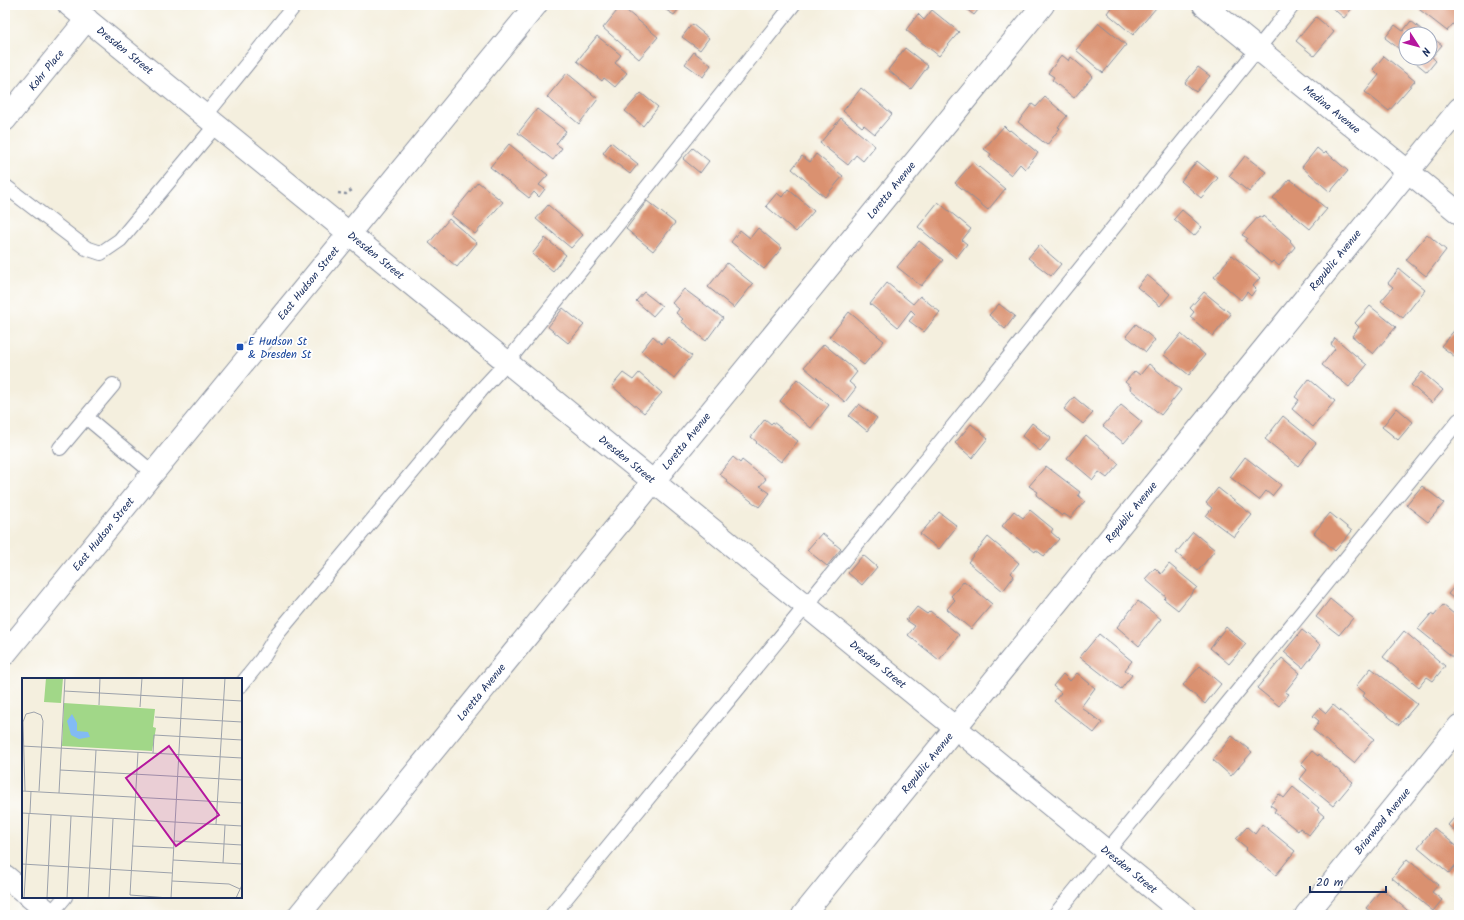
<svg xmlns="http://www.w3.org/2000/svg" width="1464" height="920" viewBox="0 0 1464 920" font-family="Kalam,sans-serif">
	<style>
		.building { fill: #da916f }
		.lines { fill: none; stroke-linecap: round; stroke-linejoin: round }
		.lane-casing { stroke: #888f9e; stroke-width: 16 }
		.street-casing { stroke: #888f9e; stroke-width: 24 }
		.secondary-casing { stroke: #888f9e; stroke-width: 24 }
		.path { stroke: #888f9e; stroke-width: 2.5; stroke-dasharray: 3 3; stroke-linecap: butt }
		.lane { stroke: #fff; stroke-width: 14 }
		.street { stroke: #fff; stroke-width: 22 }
		.secondary { stroke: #fff; stroke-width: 22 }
		.transit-dot { fill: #1a4fb4; stroke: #fff; stroke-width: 1.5 }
		.labels { text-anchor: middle; stroke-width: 3.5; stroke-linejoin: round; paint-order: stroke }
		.street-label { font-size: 11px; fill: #1b2f5e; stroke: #fff }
		.transit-label { font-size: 11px; fill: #164399; stroke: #fff; text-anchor: start }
		.inset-road { fill: none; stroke: #9da2ab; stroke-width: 1 }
		.view { fill: #b5179e; fill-opacity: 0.15; stroke: #b5179e; stroke-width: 2 }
		.inset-edge { fill: none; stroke: #1b2f5e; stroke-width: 2 }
	</style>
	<rect width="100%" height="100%" fill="#fff"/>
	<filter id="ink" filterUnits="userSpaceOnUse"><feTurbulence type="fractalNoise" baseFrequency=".025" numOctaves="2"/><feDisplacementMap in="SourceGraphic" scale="8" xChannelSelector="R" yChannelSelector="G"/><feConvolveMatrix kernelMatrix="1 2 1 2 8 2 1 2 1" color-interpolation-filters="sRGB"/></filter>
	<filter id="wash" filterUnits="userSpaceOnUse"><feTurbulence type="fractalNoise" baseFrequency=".012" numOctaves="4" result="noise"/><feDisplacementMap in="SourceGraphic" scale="16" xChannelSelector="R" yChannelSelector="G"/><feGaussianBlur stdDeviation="0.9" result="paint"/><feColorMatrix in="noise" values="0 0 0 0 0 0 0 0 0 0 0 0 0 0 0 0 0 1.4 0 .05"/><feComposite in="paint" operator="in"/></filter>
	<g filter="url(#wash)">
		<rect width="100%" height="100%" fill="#f4efde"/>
		<g id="blocks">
			<path class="building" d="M658,5H680L681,6L674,15Z
				M961,5H982L974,15Z
				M1113,5H1152L1156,8L1133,35L1107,13Z
				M1329,5H1351L1353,7L1344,18Z
				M1423,5H1459V22L1456,26L1453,24L1447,31L1420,10Z
				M621,6L658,37L639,59L603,28Z
				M932,10L959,32L939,56L906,30L918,14L924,20Z
				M1316,17L1334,32L1314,56L1296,41Z
				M1411,21L1427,34H1406V54L1385,38L1395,25L1403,31Z
				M1099,23L1126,45L1103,73L1076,50Z
				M692,24L709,38L700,50L682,37Z
				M597,36L621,55L615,63L627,73L615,87L604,78L602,81L577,61Z
				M1430,36L1442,45L1432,57L1436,61L1427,72L1410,58H1430Z
				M905,48L928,66L911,89L888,70Z
				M694,52L711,65L703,77L685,64Z
				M1062,55L1069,61L1071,57L1093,76L1074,98L1052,80L1054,77L1048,73Z
				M1384,56L1415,81L1389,111L1365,92L1379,75L1373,69Z
				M1198,67L1210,76L1196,92L1185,83Z
				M567,73L598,99L579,124L547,97Z
				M861,88L892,114L875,134L864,125L862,127L843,111Z
				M641,93L658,107L643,126L625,111Z
				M1045,97L1067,116L1058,127L1060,128L1047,145L1018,122L1032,104L1036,107Z
				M537,109L566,131L556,144L562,148L553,160L518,133Z
				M841,118L875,146L863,161L856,155L848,165L820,143Z
				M1004,126L1009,131L1010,130L1038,153L1025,169L1020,164L1011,175L989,157L991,154L984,149Z
				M611,142L638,164L630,174L603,153Z
				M509,144L548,175L539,185L545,189L539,197L534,192L529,198L490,167Z
				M693,148L709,161L700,173L683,159Z
				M1317,148L1324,154L1326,152L1348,171L1330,192L1302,167Z
				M816,154L843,176L825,197L792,169L802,156L810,162Z
				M1245,156L1266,172L1249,192L1229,176Z
				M1197,161L1218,178L1201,198L1181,181Z
				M973,162L1005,189L988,210L955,183Z
				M1290,179L1327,209L1310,229L1273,198Z
				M478,182L503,202L475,234L451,215Z
				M788,189L814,211L796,232L766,206L777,193L782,197Z
				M647,201L675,223L653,251L626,229Z
				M938,202L971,229L962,240L967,244L956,258L918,227Z
				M548,205L583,235L571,248L536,219Z
				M1182,210L1202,227L1194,236L1174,219Z
				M1259,216L1262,218L1263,216L1291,240L1290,241L1295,247L1279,266L1273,261L1271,263L1245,241L1247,238L1242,235Z
				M449,219L477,243L457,267L429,243Z
				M758,228L782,248L764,269L731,242L740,230L750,238Z
				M1427,234L1446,250L1426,276L1406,260Z
				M545,238L566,255L553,271L532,254Z
				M919,241L943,260L921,286L897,267Z
				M1039,245L1061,264L1051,276L1028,258Z
				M1232,255L1260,278L1253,286L1256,289L1251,296L1247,292L1241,300L1214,277Z
				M727,263L753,284L734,308L708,287Z
				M1399,269L1425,290L1403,318L1381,301L1393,287L1388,283Z
				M1147,275L1170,294L1160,306L1137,287Z
				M887,283L913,304L920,296L940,312L924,332L909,321L915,314L911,310L898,327L870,304Z
				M684,289L723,318L706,341L681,321L683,319L676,313L679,309L672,303Z
				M644,292L662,306L653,316L636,301Z
				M1204,292L1231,314L1213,336L1190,317L1194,312L1190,308Z
				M999,304L1015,316L1005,329L989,315Z
				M1370,306L1396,327L1373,354L1352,336L1359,327L1355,323Z
				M563,308L584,325L568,343L548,327Z
				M849,312L884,341L864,365L829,337Z
				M1136,324L1155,340L1146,352L1126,336Z
				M1458,326L1459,327V360L1441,346Z
				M1181,334L1205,355L1189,375L1164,355Z
				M653,336L662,344L668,337L692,356L674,378L641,351Z
				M1335,338L1367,365L1349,387L1322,365L1335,349L1331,344Z
				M824,344L857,372L849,382L856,388L845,402L804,367Z
				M1149,364L1181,390L1161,415L1130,389L1131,387L1125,382L1135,371L1140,375Z
				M1422,372L1443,390L1432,403L1411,385Z
				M623,373L633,380L639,373L662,393L644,413L612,386Z
				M797,379L829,405L811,428L780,401Z
				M1309,379L1335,401L1313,427L1292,409L1299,400L1295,397Z
				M1074,397L1093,413L1083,424L1064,409Z
				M859,404L877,418L867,431L849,416Z
				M1121,405L1142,422L1124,443L1103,426Z
				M1397,408L1413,422L1398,440L1382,427Z
				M1283,416L1316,443L1298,466L1265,439Z
				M765,419L771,424L773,422L798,441L781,462L756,443L757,442L751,437Z
				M1032,423L1051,438L1040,451L1022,436Z
				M971,424L988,438L972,458L955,443Z
				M1086,435L1119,464L1107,478L1099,472L1093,480L1067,458Z
				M733,457L740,463L742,460L766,479L760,486L770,493L759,507L726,482L727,480L719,474Z
				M1245,457L1281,485L1272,496L1266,491L1259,500L1230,477Z
				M1046,466L1080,492L1078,495L1085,501L1070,518L1064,514L1062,516L1036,495L1038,492L1029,486Z
				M1422,486L1444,503L1428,522L1406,505Z
				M1218,488L1252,515L1234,537L1206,516L1212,508L1206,503Z
				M1030,510L1053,529L1051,532L1059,539L1044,556L1036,550L1035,552L1002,526L1014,511L1023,518Z
				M939,512L957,526L939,549L920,534Z
				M1330,513L1352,531L1335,551L1314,533Z
				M1193,532L1215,550L1198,571L1176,553Z
				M822,533L841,549L827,566L807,550Z
				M988,537L1019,563L1011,573L1014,576L1003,591L968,562Z
				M863,555L877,567L862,585L848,573Z
				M1169,564L1197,587L1178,610L1164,599L1166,597L1145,579L1155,568L1161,574Z
				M964,581L992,604L971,629L947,609L955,600L951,596Z
				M1459,581V603L1448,594Z
				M1330,599L1353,618L1339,635L1316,617Z
				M1138,601L1161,619L1139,646L1117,627Z
				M1443,605L1459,618V652L1454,658L1418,629L1431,614L1434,616Z
				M917,607L927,614L930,611L959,635L939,660L908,635L915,626L906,620Z
				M1226,627L1246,644L1229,664L1210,648Z
				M1302,630L1321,645L1303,668L1284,652Z
				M1404,631L1445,666L1433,681L1427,677L1419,687L1383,657Z
				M1099,634L1132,661L1125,670L1132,675L1121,689L1080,657Z
				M1282,658L1300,673L1285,692L1289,694L1279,706L1257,688Z
				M1200,666L1221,684L1205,704L1183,685Z
				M1371,668L1417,704L1399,725L1363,696L1365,693L1356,686Z
				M1077,673L1095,688L1081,707L1102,723L1094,733L1054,701L1061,693L1053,686L1063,674L1070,681Z
				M1333,705L1374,739L1354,763L1313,730L1319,721L1313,716L1320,708L1326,713Z
				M1232,736L1252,752L1231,776L1213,760Z
				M1312,751L1318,756L1319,754L1353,782L1333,806L1300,779L1307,770L1301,764Z
				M1293,787L1319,808L1317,810L1324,816L1309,835L1300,828L1298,831L1274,812L1276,809L1270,805L1279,794L1284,798Z
				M1459,812V835L1448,825Z
				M1262,824L1295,851L1276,875L1245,850L1247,848L1236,839L1247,827L1255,834Z
				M1434,828L1459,848V861L1449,873L1418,847Z
				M1407,859L1438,885L1432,892L1442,900L1433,911L1392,878Z
				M1382,889L1413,915H1375L1366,908Z"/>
		</g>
	</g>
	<g filter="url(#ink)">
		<use href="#blocks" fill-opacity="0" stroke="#888f9e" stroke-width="1"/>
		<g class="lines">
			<defs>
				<path id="lane" d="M205,116L295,5
					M5,186L86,248L101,253L120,240L216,125
					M113,385L86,417L153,473
					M60,448L86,417
					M241,685L262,659L278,633L482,389L508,361L793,5
					M50,915L65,897
					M552,915L929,456L1293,5
					M1055,915L1459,420"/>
				<path id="street" d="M69,5L1185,915
					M1204,5L1459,213
					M5,120L87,19
					M5,876L23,891
					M30,897L52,915
					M299,915L1043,5
					M803,915L1459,109
					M1306,915L1459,726"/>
				<path id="secondary" d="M5,654L536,5"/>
			</defs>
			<use href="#lane" class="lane-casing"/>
			<use href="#street" class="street-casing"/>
			<use href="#secondary" class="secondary-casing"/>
			<path class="path" d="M338,193L346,194L352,190"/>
			<use href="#lane" class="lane"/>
			<use href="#street" class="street"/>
			<use href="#secondary" class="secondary"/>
		</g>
	</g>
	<rect class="transit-dot" x="236" y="343" width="8" height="8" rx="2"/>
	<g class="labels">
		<g class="street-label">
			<text transform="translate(125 50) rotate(39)" y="4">Dresden Street</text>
			<text transform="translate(46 70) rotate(-51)" y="4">Kohr Place</text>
			<text transform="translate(1332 109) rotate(39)" y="4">Medina Avenue</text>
			<text transform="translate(891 190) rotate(-51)" y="4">Loretta Avenue</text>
			<text transform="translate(376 255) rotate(39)" y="4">Dresden Street</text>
			<text transform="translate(1335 260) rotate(-51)" y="4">Republic Avenue</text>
			<text transform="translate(308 283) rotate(-51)" y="4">East Hudson Street</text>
			<text transform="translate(686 441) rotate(-51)" y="4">Loretta Avenue</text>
			<text transform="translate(627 459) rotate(39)" y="4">Dresden Street</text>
			<text transform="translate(1131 512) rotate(-51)" y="4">Republic Avenue</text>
			<text transform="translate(103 534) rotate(-51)" y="4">East Hudson Street</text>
			<text transform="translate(878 664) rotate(39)" y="4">Dresden Street</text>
			<text transform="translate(481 692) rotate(-51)" y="4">Loretta Avenue</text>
			<text transform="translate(927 763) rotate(-51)" y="4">Republic Avenue</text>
			<text transform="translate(1382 821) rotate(-51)" y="4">Briarwood Avenue</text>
			<text transform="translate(1129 869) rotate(39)" y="4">Dresden Street</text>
		</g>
		<g class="transit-label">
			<text x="248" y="345">E Hudson St<tspan x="248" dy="13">&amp; Dresden St</tspan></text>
		</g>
	</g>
	<g transform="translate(22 678)">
		<rect width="220" height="220" fill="#f4efde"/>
		<path d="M24,0H41L39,25L22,24ZM42,25L133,31L131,49L134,50L130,73L40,68Z" fill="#a1d788"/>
		<path d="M50,36L55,45V53L66,54L68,59L57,61L49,57L45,43Z" fill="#82bbf3"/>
		<path class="inset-road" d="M42,13L220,23M77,27L78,0M118,29L120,0M133,39L220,44M0,68L220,80M116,74L108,217L147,220M131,75L132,57L220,62M38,92L220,102M0,113L220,125M3,113L1,44L4,36L12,34L19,37L21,43L17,113M37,115L43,0M0,135L220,148M8,135L9,113M194,146L203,0M152,163L220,167M110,168L152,170M151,182L220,186M201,185L203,147M0,186L150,195M150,203L207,206L218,211M2,220L7,136M25,220L29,137M45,220L49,138M66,220L74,72M87,220L91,141M149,220L161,0M214,220L220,207"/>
		<path class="view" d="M147,68L197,137L154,168L104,100Z"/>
		<rect width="220" height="220" class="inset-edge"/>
	</g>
	<rect width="1464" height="920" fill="none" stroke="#fff" stroke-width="20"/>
	<g transform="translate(1418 46) rotate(126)"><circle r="19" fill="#ffffff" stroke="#a4acbf"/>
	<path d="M0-3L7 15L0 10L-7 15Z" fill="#b5179e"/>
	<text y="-6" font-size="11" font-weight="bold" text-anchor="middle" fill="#1b2f5e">N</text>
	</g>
	<path d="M1310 886v6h76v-6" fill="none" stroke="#1b2f5e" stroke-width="2"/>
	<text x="1316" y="886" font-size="12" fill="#1b2f5e" stroke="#ffffff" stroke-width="3" paint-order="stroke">20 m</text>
</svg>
